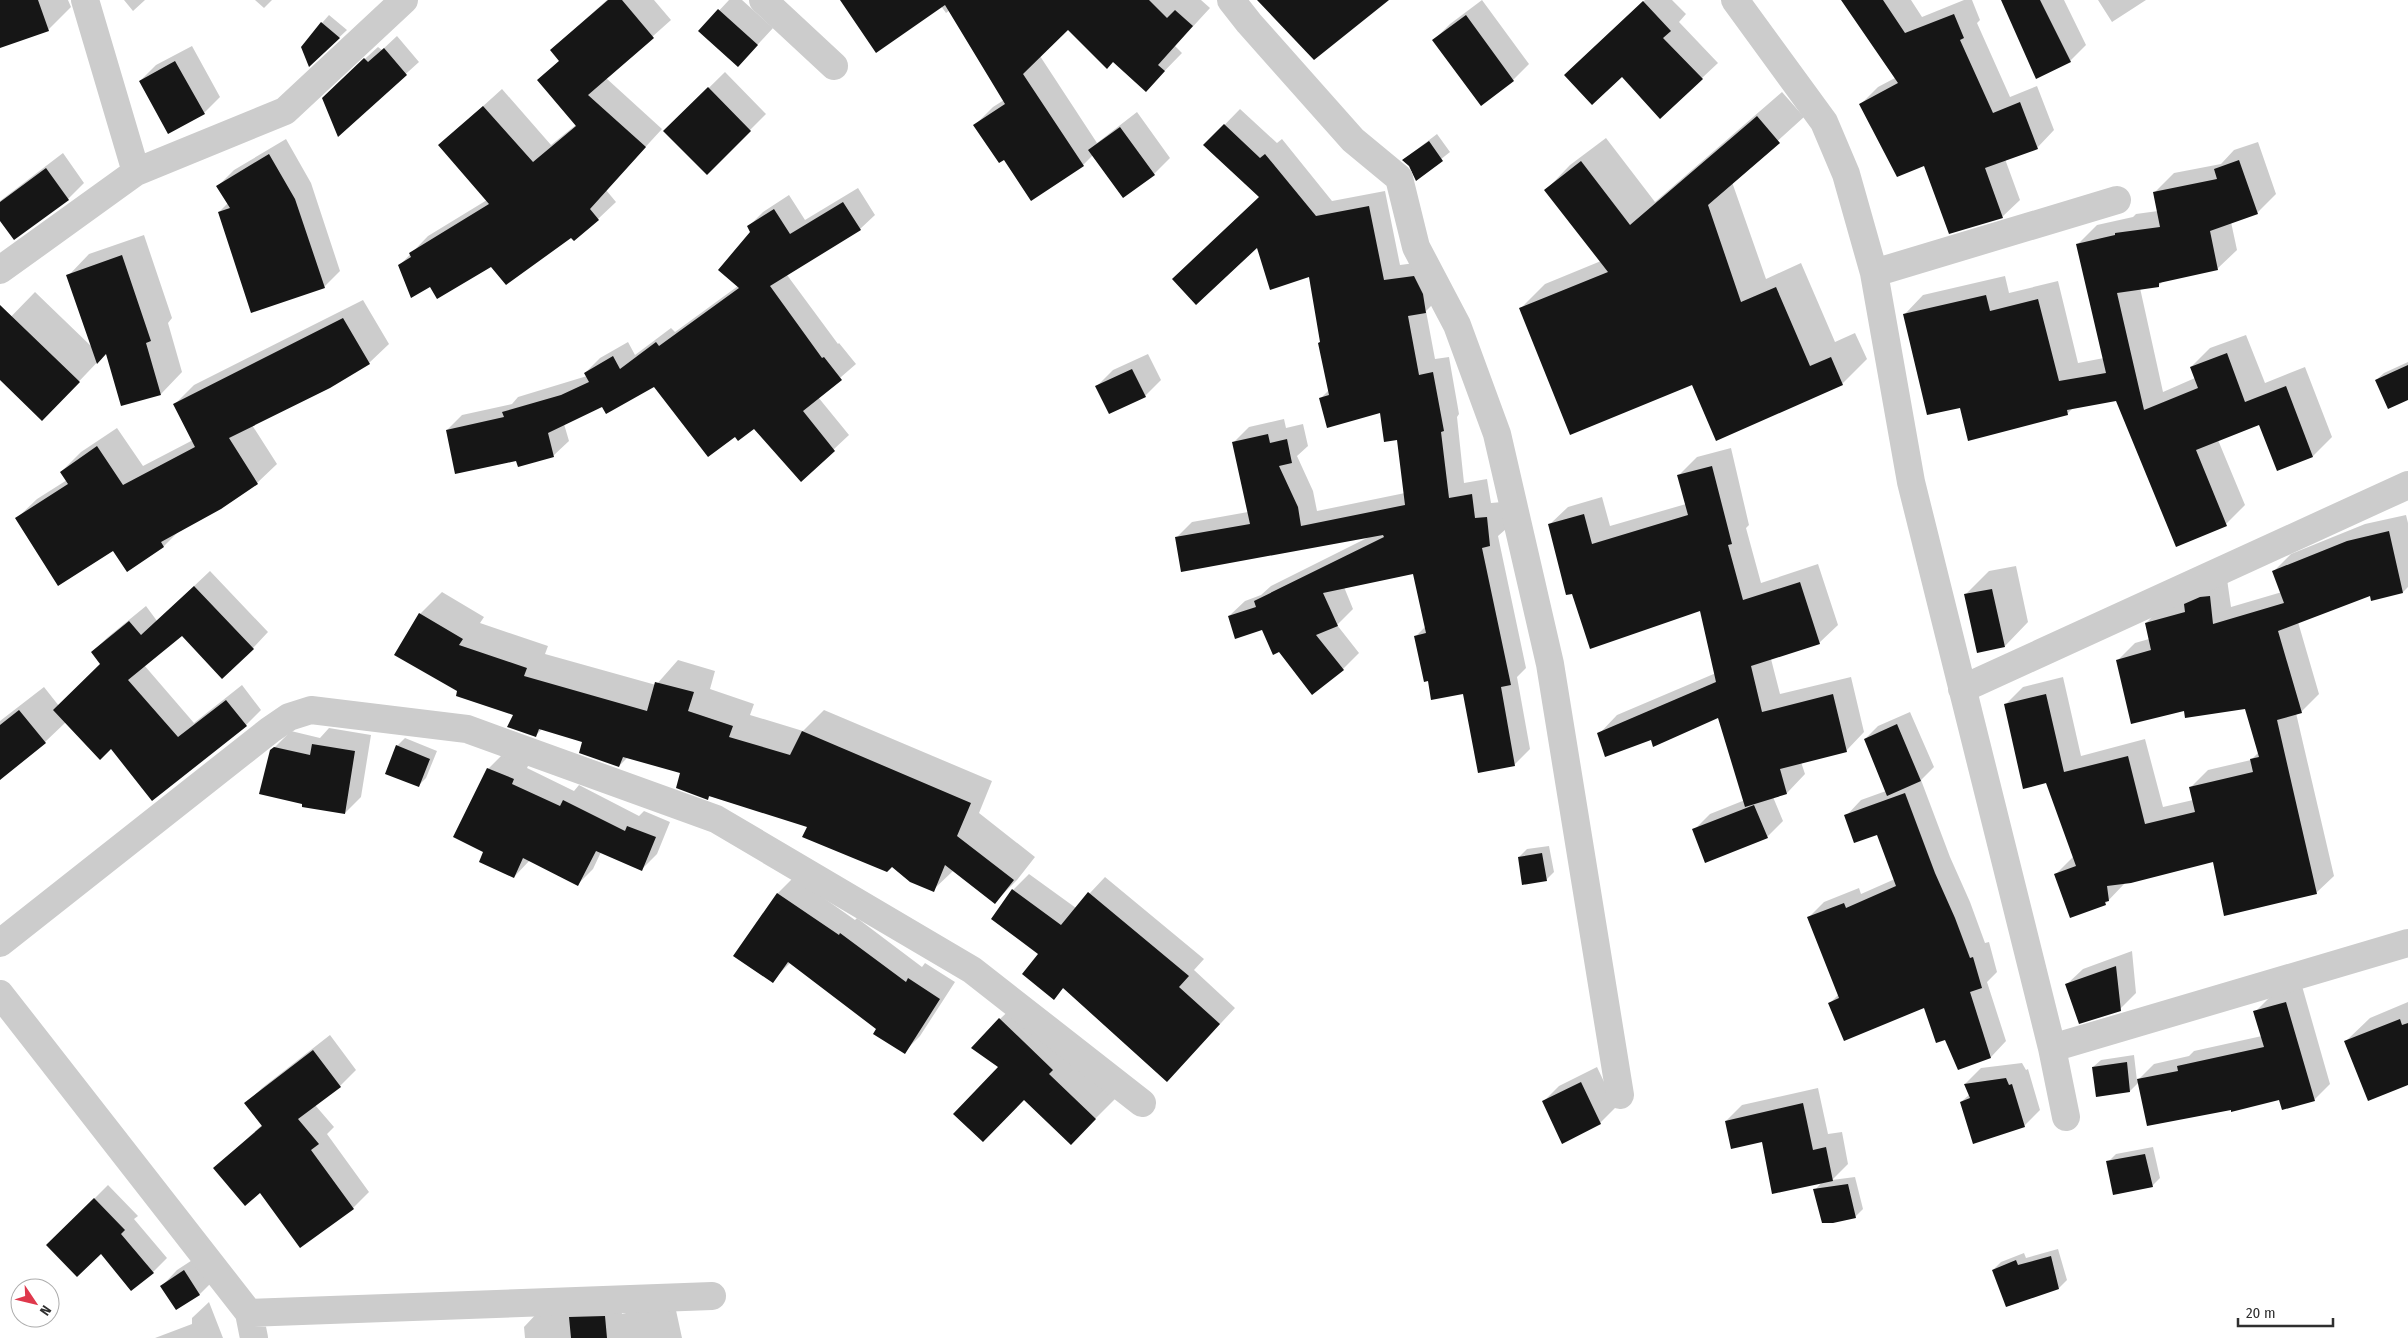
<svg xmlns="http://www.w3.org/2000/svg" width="2408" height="1338" viewBox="0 0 2408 1338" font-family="'Fira Sans Condensed',sans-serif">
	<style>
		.shadow { fill: #0003 }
		.building { fill: #161616 }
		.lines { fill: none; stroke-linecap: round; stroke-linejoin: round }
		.minor { stroke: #ccc; stroke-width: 28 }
	</style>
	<rect width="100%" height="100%" fill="#fff"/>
	<path class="shadow" d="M0,0H68L71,7L48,30L0,47Z
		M124,0H145L133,11Z
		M255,0H272L264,8Z
		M607,0H654L671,20L606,78L662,129L606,190L616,202L598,219L572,236L430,285L399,266L428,236L487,200L440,145L502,89L551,145L577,124L539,81L560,60L551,50Z
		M729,0H742L773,28L738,66L700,31Z
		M841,0H1201L1210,8L1175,46L1182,53L1146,90L1113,61L1068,29L1040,56L1097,143L1137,112L1170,158L1154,174L1124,196L1093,155L1083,165L1004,158L975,125L993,107L1004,100L950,10L946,13L941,6Z
		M1482,0L1529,64L1513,80L1434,40L1450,24Z
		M1645,0H1672L1686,14L1679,22L1718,63L1702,78L1622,76L1582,59Z
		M1843,0H1911L1922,17L1964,0H1972L1980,20L1977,23L2010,97L2037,86L2054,130L2037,148L2005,159L2020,200L2002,217L1925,164L1861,104L1878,87L1895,78Z
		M2002,0H2064L2086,45L2070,61Z
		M2098,0H2146L2112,22Z
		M329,15L347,30L310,65L322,23Z
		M397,36L419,62L338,135L336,85L378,47L382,50Z
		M192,46L220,97L204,113L140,81L156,65Z
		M725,72L766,114L707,173L665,131Z
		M1782,92L1804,117L1732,182L1766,279L1801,263L1835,342L1855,333L1867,359L1842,384H1693L1521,308L1545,284L1601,261L1546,190L1570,165L1606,138L1655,202Z
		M1240,109L1277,143L1282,139L1332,201L1385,191L1400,265L1430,261L1441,296L1426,311L1435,359L1449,357L1459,414L1457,417L1464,483L1487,479L1491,503L1502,502L1506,529L1498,536L1526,668L1517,677L1530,749L1514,765L1464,692L1429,680L1415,637L1426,626L1414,573L1344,587L1353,609L1337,625L1359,653L1343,669L1263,629L1229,616L1245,601L1261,595L1271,586L1369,537L1176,538L1192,522L1248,512L1233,443L1249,427L1284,419L1286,428L1303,424L1308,446L1297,456L1313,491L1317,511L1405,493L1398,438L1381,412L1321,398L1329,390L1319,343L1321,341L1310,275L1260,197L1205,145Z
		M1437,134L1450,152L1416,179L1410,166L1403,160Z
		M286,139L311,183L340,271L324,287L219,212L228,203L218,186L234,170Z
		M2258,142L2276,194L2257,213L2231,222L2237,250L2217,269L2163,281L2159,285L2140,288L2163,392L2195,378L2191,367L2210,348L2246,335L2265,383L2305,367L2332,437L2313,456L2278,470L2260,423L2218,440L2245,505L2226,524L2117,399L2074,407L2067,414L1961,406L1904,315L1923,295L2005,276L2009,293L2058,281L2078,363L2104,358L2078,244L2097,225L2133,217L2136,214L2158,211L2154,193L2174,173L2221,164L2234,150Z
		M63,153L84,183L68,199L14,238L0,219V201Z
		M858,188L875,215L860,229L787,275L838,344L839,343L856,364L818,397L849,435L801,480L754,428L735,435L654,386L603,405L564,424L569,441L554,455L518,465L517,459L447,430L462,415L512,404L518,397L587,376L585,373L600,358L628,342L635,355L671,328L675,332L738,286L752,232L748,227L763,212L789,195L805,220Z
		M144,235L172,318L168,323L182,372L161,394L107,352L66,395L0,379V328L35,292L92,347L68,276L89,254Z
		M363,300L389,344L369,363L252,425L277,464L257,483L179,531L164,546L127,570L113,550L17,518L37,499L67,480L61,472L81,452L117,428L143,466L193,440L175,404L194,385Z
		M1148,354L1161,380L1145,396L1097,386L1113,370Z
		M2408,362V398L2376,380L2384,373Z
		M1731,448L1749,525L1746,528L1761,583L1818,564L1838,625L1819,643L1771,659L1780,694L1851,677L1864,732L1846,751L1801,762L1805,774L1787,793L1773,797L1783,821L1767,837L1694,830L1710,814L1745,800L1719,716L1651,739L1599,734L1617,715L1716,673L1700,609L1549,525L1568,507L1602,497L1610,526L1686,504L1679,475L1697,457Z
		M2406,515L2408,523V587L2403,592L2371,595L2298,622L2319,694L2301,712L2296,713L2334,876L2316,893L2214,860L2126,882L2105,904L2056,874L2074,856L2047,782L2005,705L2023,687L2063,677L2081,756L2145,739L2163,807L2193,800L2191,787L2208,770L2251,760L2259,752L2246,707L2185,710L2118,660L2135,643L2149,639L2146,623L2164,605L2227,579L2231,607L2282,592L2274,571L2291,554L2365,524Z
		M2016,566L2028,622L2005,646L1966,594L1989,571Z
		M210,571L268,632L253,648L182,635L144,665L194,723L242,685L261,710L246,725L152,799L111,747L66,722L45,742L0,778V721L44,687L59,706L102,664L92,652L108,637L146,606L157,621Z
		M442,592L484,617L480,623L548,646L545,654L656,685L678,660L715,671L710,689L754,704L750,715L803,731L824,710L992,781L979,813L1035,857L1017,880L995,902L954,870L933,890L892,865L808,826L710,796L708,798L682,772L628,757L619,766L584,741L542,729L535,736L515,714L459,691L420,614Z
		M1910,712L1934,767L1921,780L1950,857L1970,902L1985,943L1989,942L1997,972L1987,982L2006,1041L1991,1057L1959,1068L1946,1039L1925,1006L1829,1004L1839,994L1809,917L1824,902L1859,888L1861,894L1895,879L1878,833L1846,816L1861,800L1886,791L1865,739L1878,726Z
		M329,728L371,735L361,797L345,813L272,750L291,731L320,738Z
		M405,738L437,751L426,778L418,786L397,746Z
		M503,754L529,764L527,768L574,791L579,785L639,816L644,811L670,822L657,854L642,869L601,852L593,869L578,884L530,860L514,877L485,852L488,769Z
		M1549,846L1554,872L1546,880L1519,857L1527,849Z
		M1029,874L1076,908L1105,877L1204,959L1194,970L1235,1008L1183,1064L1064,987L1054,998L1040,954L1013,890Z
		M794,877L855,920L857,918L922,967L925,963L955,982L920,1036L904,1052L878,1029L791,962L772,981L735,955L778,893Z
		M2132,951L2136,993L2120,1009L2066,985L2083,969Z
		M2302,986L2330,1084L2314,1100L2280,1099L2232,1109L2139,1082L2130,1091L2093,1067L2101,1060L2134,1055L2137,1081L2154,1064L2189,1056L2194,1051L2262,1036L2255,1012L2271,996Z
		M1022,998L1117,1097L1071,1143L1000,1067V1019Z
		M2408,1002V1084L2346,1041L2370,1018Z
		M330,1035L356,1070L340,1086L315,1105L334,1127L327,1134L369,1192L353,1208L300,1247L260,1191L215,1168L262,1125L246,1104L262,1088Z
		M2022,1063L2026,1070L2028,1069L2040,1110L2024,1126L1961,1102L1970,1094L1965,1084L1981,1068Z
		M1597,1067L1616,1107L1600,1123L1543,1102L1559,1086Z
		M1818,1088L1828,1134L1842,1132L1848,1164L1832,1180L1855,1177L1863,1209L1855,1217L1815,1190L1822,1182L1763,1141L1726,1121L1742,1105Z
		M2153,1147L2160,1178L2152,1186L2108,1162L2116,1154Z
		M108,1185L138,1216L134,1219L167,1258L153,1272L101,1253L48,1245Z
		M2058,1249L2067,1280L2059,1288L1993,1270L2001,1262L2024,1253L2026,1258Z
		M200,1255L216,1278L200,1294L176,1308L162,1286L177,1270Z
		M620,1300L622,1314L674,1301L682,1338H525L524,1327L540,1310Z
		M209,1302L223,1338H155L192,1324V1318Z"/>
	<path class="building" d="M0,0H38L49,31L0,48Z
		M608,0H622L654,38L588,95L646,147L590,209L599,220L574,241L571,238L506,285L491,267L437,299L430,287L411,298L398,265L411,257L409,253L489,204L438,145L483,106L533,162L576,126L537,80L559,61L550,50Z
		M840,0H1149L1167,18L1175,10L1193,26L1158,65L1165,71L1146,92L1113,62L1107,69L1068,30L1023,74L1084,166L1031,201L1004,160L999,163L973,125L1005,104L945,5L876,53Z
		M1257,0H1389L1314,60Z
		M1841,0H1883L1905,33L1954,14L1964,38L1960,40L1993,113L2020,102L2038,149L1985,168L2003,218L1949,234L1924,166L1897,177L1859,104L1898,83Z
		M2001,0H2040L2071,62L2036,79Z
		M1643,1L1671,31L1663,38L1703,79L1660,119L1622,77L1592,105L1564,75Z
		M718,9L758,45L738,67L698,31Z
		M1466,15L1514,81L1481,106L1432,40Z
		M321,22L340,38L309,67L301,47Z
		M384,48L407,75L338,137L322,98L364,58L368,62Z
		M175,61L205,114L168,134L139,81Z
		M708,87L751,131L707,175L663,131Z
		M1757,116L1780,143L1708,205L1741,302L1776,287L1810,366L1831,357L1843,385L1716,441L1692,385L1570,435L1519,308L1608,272L1544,190L1581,161L1630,225Z
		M1224,124L1260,158L1265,154L1316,216L1369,206L1384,280L1414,276L1423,294L1426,313L1408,316L1419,375L1433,372L1444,431L1441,432L1449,498L1472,494L1475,518L1487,517L1490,546L1482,548L1511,685L1501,687L1515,766L1478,773L1463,694L1431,700L1428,681L1424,682L1414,636L1426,633L1413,574L1323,593L1338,626L1316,635L1344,670L1312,695L1279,652L1273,655L1262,630L1235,639L1228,616L1256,607L1254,601L1384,537L1383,535L1181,572L1175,537L1250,524L1232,442L1268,434L1270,443L1287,439L1292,463L1279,466L1298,507L1301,526L1405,505L1397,440L1384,442L1380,413L1327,428L1319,398L1329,395L1318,343L1320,342L1309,277L1270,290L1257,248L1196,305L1172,279L1259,197L1203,145Z
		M1120,127L1155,175L1123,198L1088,150Z
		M1429,141L1443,161L1416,181L1409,166L1402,160Z
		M269,154L295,199L325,288L251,313L218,212L230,208L216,186Z
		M2239,160L2258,214L2210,231L2218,270L2159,283V287L2117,293L2144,410L2198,388L2190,367L2227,353L2245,402L2286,386L2313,457L2277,471L2259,425L2196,450L2227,526L2176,547L2116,401L2067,410L2068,415L1968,441L1960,408L1927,415L1903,314L1986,295L1990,311L2038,299L2059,381L2106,373L2076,244L2115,235V233L2160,227L2153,192L2217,179L2214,169Z
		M46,168L69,200L14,240L0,221V202Z
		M843,202L861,230L770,286L822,358L824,357L842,380L803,411L835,451L801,482L754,429L738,441L735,437L708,457L654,387L606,414L602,407L548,433L554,457L518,467L516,461L455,474L446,430L504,417L502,412L561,395L589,382L584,373L613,356L620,369L656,342L659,346L739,288L718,270L750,232L747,226L774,209L790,234Z
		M122,255L151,341L146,343L161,395L121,406L106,354L97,364L66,275Z
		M0,305L80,382L42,421L0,380Z
		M343,318L370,364L330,388L229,438L258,484L221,509L161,542L164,547L127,572L113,551L58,586L15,518L68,484L60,472L97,446L123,485L195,447L173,404Z
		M2408,365V400L2388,409L2375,380Z
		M1132,369L1146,397L1109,414L1095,386Z
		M1712,466L1732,544L1728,545L1743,600L1800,582L1820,644L1751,666L1762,712L1833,694L1847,752L1780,769L1787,794L1745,807L1718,718L1653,747L1651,740L1605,757L1597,733L1716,682L1700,611L1590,649L1572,594L1566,595L1548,524L1584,514L1592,544L1688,515L1677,475Z
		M2389,531L2403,593L2371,601L2370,596L2278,631L2302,713L2277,720L2317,894L2224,916L2213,862L2131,883L2107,886L2109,901L2105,902L2106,905L2070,918L2054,874L2076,866L2046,783L2023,789L2004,704L2046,694L2064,772L2128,756L2145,824L2195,812L2189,787L2253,772L2250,759L2259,757L2245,709L2185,718L2184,711L2131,724L2116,660L2151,650L2145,623L2185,612L2184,604L2200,597L2210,596L2213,624L2284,603L2272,571L2347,541Z
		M194,586L254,649L222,679L182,636L128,680L178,737L226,700L247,726L152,801L111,749L100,760L53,710L100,664L91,652L129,621L141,635Z
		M1992,589L2005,647L1977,653L1964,594Z
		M419,613L463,639L459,645L527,668L524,676L647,711L655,682L694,692L688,711L733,726L729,737L790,755L802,731L971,803L957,836L1014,880L995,904L945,865L934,892L910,882L892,867L887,872L802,837L807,827L709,796L708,800L676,788L680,773L623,757L619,767L579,753L582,742L539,729L536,737L507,727L513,715L456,696L457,691L394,655Z
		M19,710L46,743L0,780V725Z
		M1897,724L1921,781L1887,796L1864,739Z
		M312,744L355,751L345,814L302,807V804L259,794L270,750L274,747L310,755Z
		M396,745L430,759L419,787L385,774Z
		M487,768L514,779L512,784L560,806L563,800L625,831L627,826L656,837L642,871L596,851L578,886L523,858L514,878L479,862L483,852L453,837Z
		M1905,793L1935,873L1955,918L1970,958L1973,957L1982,988L1970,992L1991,1058L1958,1070L1945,1040L1936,1043L1924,1008L1844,1041L1828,1003L1839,998L1807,917L1844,903L1846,908L1896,886L1877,835L1854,843L1844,815Z
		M1754,805L1768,838L1705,863L1692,829Z
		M1542,853L1547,881L1522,885L1518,857Z
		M1012,889L1061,925L1088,892L1189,976L1179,987L1220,1024L1167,1082L1063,988L1054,1000L1022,974L1038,954L991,919Z
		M777,893L839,935L840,933L906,982L908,978L940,999L905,1054L873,1034L876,1029L788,962L773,983L733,956Z
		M2116,966L2121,1011L2079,1024L2065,984Z
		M2286,1002L2315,1101L2282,1110L2279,1100L2231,1112V1110L2147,1126L2137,1079L2178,1071L2177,1066L2264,1047L2253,1011Z
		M999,1018L1053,1070L1049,1074L1096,1119L1071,1145L1024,1100L983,1142L953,1114L998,1067L971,1048Z
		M2400,1019L2402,1025L2408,1023V1085L2368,1101L2344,1041Z
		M313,1050L341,1087L298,1119L319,1144L311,1150L354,1209L300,1248L260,1193L245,1206L213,1168L262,1126L244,1103Z
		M2127,1062L2130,1092L2096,1097L2092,1067Z
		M2006,1078L2009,1085L2012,1084L2025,1127L1973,1144L1960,1102L1970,1098L1964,1084Z
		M1581,1082L1601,1124L1562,1144L1542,1101Z
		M1803,1103L1813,1150L1826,1147L1833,1181L1772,1194L1762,1142L1731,1149L1725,1121Z
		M2145,1154L2153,1187L2113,1195L2106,1161Z
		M1848,1184L1856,1218L1833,1223H1822L1813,1189Z
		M94,1198L125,1230L121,1234L154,1273L131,1291L101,1254L77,1277L46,1245Z
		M2051,1256L2059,1289L2006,1307L1992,1270L2016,1260L2018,1265Z
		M184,1270L200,1295L176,1310L160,1286Z
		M605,1316L607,1338H571L569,1317Z"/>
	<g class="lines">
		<path class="minor" d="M85,0L136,172
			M763,0L834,66
			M1231,0L1249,23L1353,140L1399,178L1416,247L1457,325L1497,434L1550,664L1620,1095
			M1735,0L1824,122L1846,174L1874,273L1911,482L2052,1048L2066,1117
			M0,270L136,172L285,111L404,0
			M1874,273L2117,200
			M1962,689L2408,485
			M0,943L270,730L289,717L311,710L467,729L716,819L972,970L1142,1103
			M0,994L249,1313L254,1338
			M2052,1048L2408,943
			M249,1313L712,1296"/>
	</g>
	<g transform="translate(35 1303) rotate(125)"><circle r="24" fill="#ffffff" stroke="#acacac"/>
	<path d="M0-4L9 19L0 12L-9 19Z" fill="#df384c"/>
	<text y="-8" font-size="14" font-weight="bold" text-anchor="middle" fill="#2f2f2f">N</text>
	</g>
	<path d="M2238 1318v8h95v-8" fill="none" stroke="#2f2f2f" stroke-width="2.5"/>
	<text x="2246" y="1318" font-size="15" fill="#2f2f2f" stroke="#ffffff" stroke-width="4" paint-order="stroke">20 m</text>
</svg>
